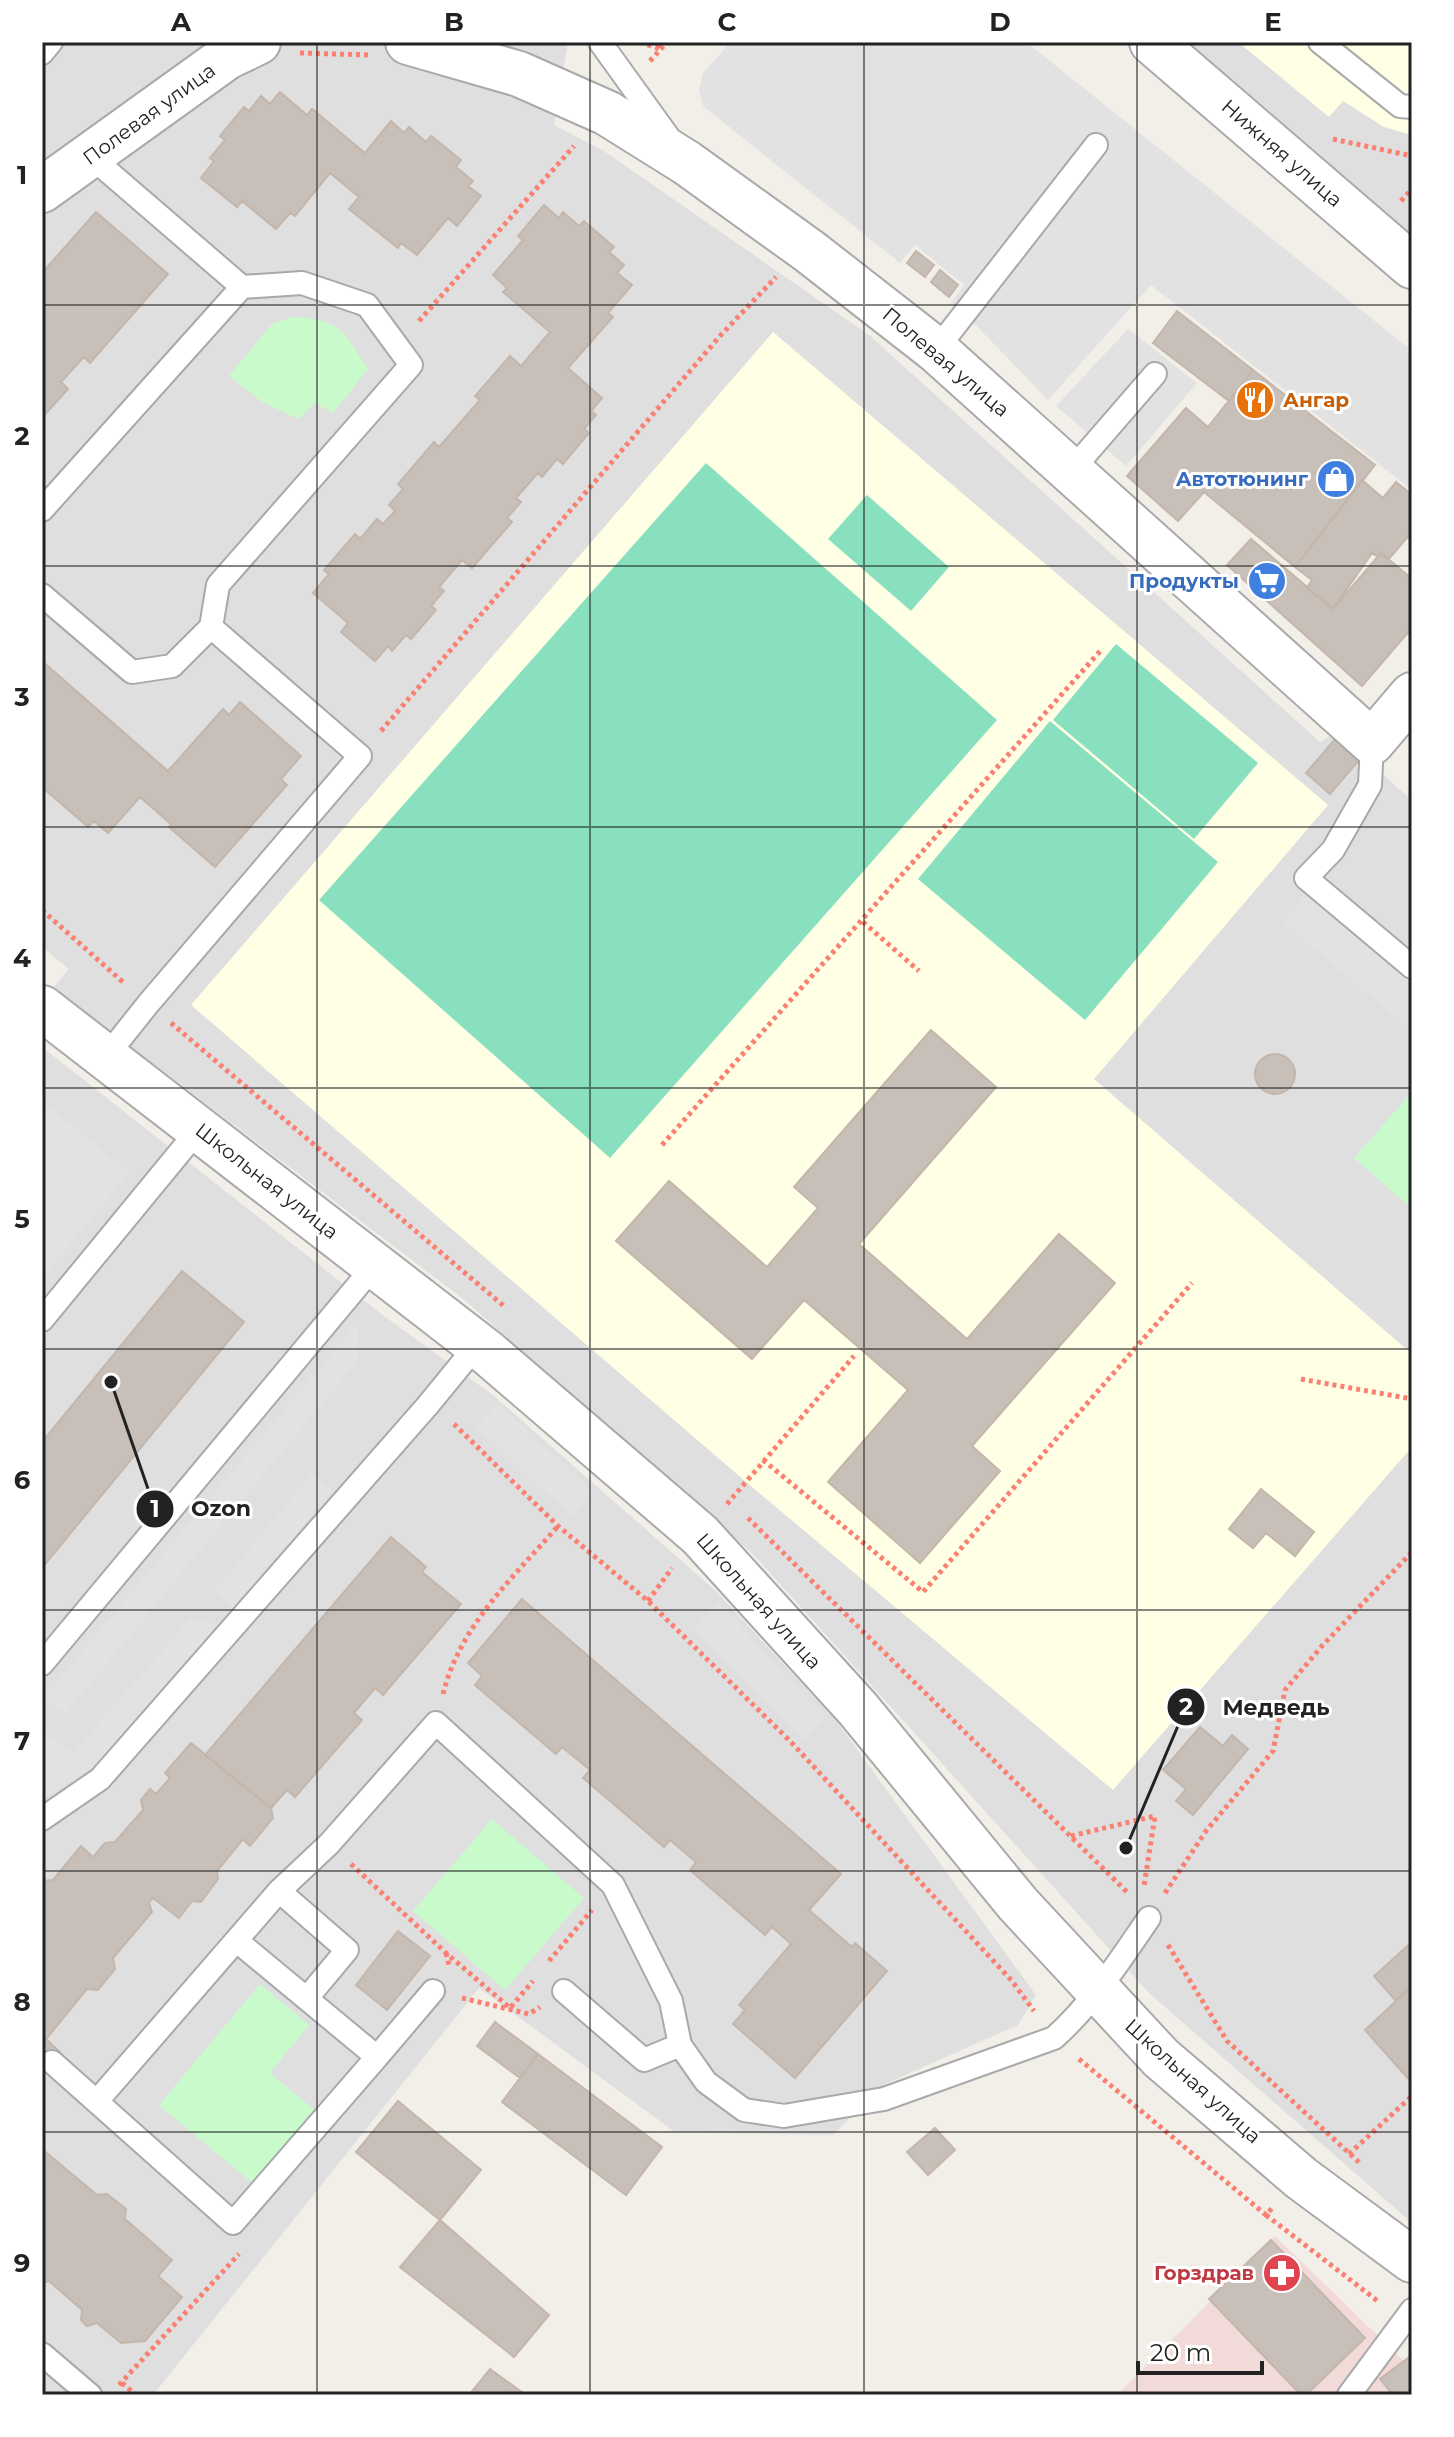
<svg xmlns="http://www.w3.org/2000/svg" width="1454" height="2437" viewBox="0 0 1454 2437" font-family="Montserrat,sans-serif">
	<style>
		.residential { fill: #e0dfdf }
		.commercial { fill: #f2dad9 }
		.education { fill: #ffffe5 }
		.park { fill: #c8facc }
		.pitch { fill: #88e0be }
		.parking { fill: #e2e2e2 }
		.building { fill: #c7bfb8; stroke: #c4b6ab; stroke-width: 2 }
		.lines { fill: none; stroke-linecap: round; stroke-linejoin: round }
		.service-casing { stroke: #a9a9a9; stroke-width: 26 }
		.minor-casing { stroke: #a9a9a9; stroke-width: 48 }
		.path { stroke: #fa8072; stroke-width: 5; stroke-dasharray: 4 4; stroke-linecap: butt }
		.service { stroke: #fff; stroke-width: 22 }
		.minor { stroke: #fff; stroke-width: 44 }
		.grid { fill: none; stroke: #222; stroke-width: 2; stroke-opacity: 0.55 }
		.labels { text-anchor: middle; stroke-width: 6; stroke-linejoin: round; paint-order: stroke }
		.street-label { font-size: 20px; fill: #222; stroke: #fff }
		.food-label { font-size: 20px; font-weight: bold; fill: #c56008; stroke: #fff; text-anchor: start }
		.shop-label { font-size: 20px; font-weight: bold; fill: #366cbe; stroke: #fff; text-anchor: end }
		.health-label { font-size: 20px; font-weight: bold; fill: #be3a42; stroke: #fff; text-anchor: end }
		.leader { fill: none; stroke: #222; stroke-width: 3 }
		.callout-dot { fill: #222; stroke: #fff; stroke-width: 3 }
		.mark-label { font-size: 24px; text-anchor: middle; font-weight: bold; fill: #fff }
		.callout-label { font-size: 22px; text-anchor: middle; font-weight: bold; fill: #222; stroke: #fff; stroke-width: 6; stroke-linejoin: round; paint-order: stroke }
		.neatline { fill: none; stroke: #222; stroke-width: 3 }
		.grid-label { font-size: 26px; text-anchor: middle; font-weight: bold; fill: #222 }
	</style>
	<rect width="100%" height="100%" fill="#f2efe9"/>
	<path class="residential" d="M42,42H568L554,125L604,151L869,335L1320,742L1336,732L1408,797L1412,792V2223L1149,1993L753,1554L461,1297L53,988L69,969L42,947Z
		M1178,42H1412V240Z
		M42,1047L384,1316L493,1395L717,1592L837,1722L1036,1995L1018,2025L883,2085L833,2135L675,2132L479,1988L153,2395H42Z"/>
	<path class="commercial" d="M1275,2236L1404,2361L1412,2355V2395H1117Z"/>
	<path class="education" d="M1238,42H1412V135L1384,127L1343,101L1329,117Z
		M773,332L1328,805L1094,1079L1412,1354V1447L1113,1790L745,1481L191,1005Z"/>
	<path class="park" d="M291,317C339,318 344,331 368,369L333,413L315,403L299,419L262,402L229,376L272,324Z
		M1412,1092V1209L1354,1158Z
		M492,1819L584,1898L505,1990L413,1911Z
		M260,1984L309,2025L270,2073L317,2112L256,2186L159,2105Z"/>
	<path class="pitch" d="M706,463L997,720L610,1158L319,900Z
		M867,495L949,567L911,611L828,539Z
		M1116,644L1258,763L1194,839L1053,720Z
		M1050,721L1218,862L1085,1020L918,879Z"/>
	<path class="parking" d="M731,42H1026L1412,351V490L1151,285L1048,400L973,322L951,303L964,285L915,245L900,263L703,106L699,90L703,73Z
		M1128,329L1197,383L1126,466L1056,406Z
		M1307,894L1412,983V1031L1283,922Z
		M42,1101L129,1172L42,1279Z
		M358,1322V1360L65,1714L44,1697Z
		M498,1403L594,1493L573,1517L476,1427Z
		M312,1473L333,1491L233,1608L214,1592Z
		M718,1602L825,1717L803,1740L694,1629Z
		M191,1618L217,1625L97,1766L42,1799V1731L73,1753Z"/>
	<path class="building" d="M280,92L307,115L312,109L365,153L391,121L404,133L409,127L426,142L431,136L461,160L456,167L473,181L468,186L481,196L457,226L448,218L417,255L401,243L398,248L349,209L359,197L330,173L295,216L290,213L276,229L242,201L237,207L201,178L214,161L210,158L225,140L220,136L244,107L249,111L261,96L270,104Z
		M544,205L559,218L563,212L579,226L584,221L614,247L609,252L624,265L617,273L632,285L608,313L613,317L568,368L602,398L591,411L596,415L584,429L589,433L563,464L557,459L542,477L538,473L516,498L521,502L507,518L512,522L472,568L462,560L439,587L444,591L431,606L436,610L411,639L406,635L392,651L388,646L375,661L341,632L348,623L313,593L329,574L324,570L355,534L360,539L377,519L383,524L395,511L389,505L403,489L398,484L434,442L439,447L480,400L475,396L510,356L521,366L550,332L503,292L507,288L493,275L523,240L518,236Z
		M96,212L168,274L90,363L84,357L61,382L68,389L42,418V273Z
		M916,251L934,265L925,277L907,263Z
		M940,270L958,285L949,297L931,282Z
		M1177,311L1253,370L1229,401L1153,343Z
		M1253,370L1375,465L1295,567L1204,492L1178,521L1127,476L1186,408L1208,427Z
		M1362,480L1383,498L1396,482L1412,495V532L1388,560L1381,553L1378,557L1372,553L1333,609L1307,588L1312,580L1295,567Z
		M1251,539L1333,609L1381,553L1412,579V628L1362,686L1227,565Z
		M42,661L168,771L223,709L229,715L240,702L301,756L281,779L287,785L215,867L169,827L171,824L140,797L108,833L94,821L88,827L42,787Z
		M1336,738L1360,759L1330,794L1306,773Z
		M931,1030L996,1087L859,1244L967,1339L1059,1234L1115,1283L972,1446L1000,1471L920,1563L828,1482L908,1390L804,1300L752,1359L616,1241L669,1181L767,1267L818,1208L794,1187Z
		M1255 1074a20 20 0 1 1 40 0a20 20 0 1 1-40 0Z
		M182,1271L244,1322L42,1568V1442Z
		M1261,1489L1314,1532L1295,1556L1266,1533L1253,1548L1229,1529Z
		M391,1537L426,1567L422,1572L461,1604L383,1695L375,1688L354,1713L362,1720L295,1797L287,1790L271,1808L205,1755Z
		M522,1599L841,1874L809,1910L852,1947L855,1943L887,1971L795,2078L733,2024L745,2010L739,2005L791,1944L772,1927L765,1935L690,1870L696,1862L670,1840L664,1847L583,1778L590,1770L562,1747L556,1754L475,1685L482,1676L468,1663Z
		M1200,1727L1223,1746L1232,1735L1248,1749L1193,1815L1176,1801L1186,1789L1163,1770Z
		M191,1743L271,1808L273,1818L250,1846L243,1839L217,1871L218,1879L201,1902L192,1901L179,1918L153,1898L149,1903L152,1912L113,1958L115,1969L98,1990L87,1989L46,2039L60,2052L42,2073V1881L53,1880L81,1846L93,1857L105,1843L115,1842L143,1810L141,1800L150,1789L156,1794L170,1778L165,1773Z
		M398,1931L430,1956L387,2010L356,1985Z
		M1412,1942V1986L1396,2001L1374,1976Z
		M1412,1986V2083L1365,2030Z
		M495,2022L538,2054L520,2078L477,2046Z
		M538,2054L662,2147L626,2195L502,2102Z
		M398,2101L481,2170L440,2220L356,2152Z
		M935,2128L955,2150L928,2175L907,2152Z
		M42,2149L97,2195L107,2194L126,2209L125,2219L172,2260L158,2276L182,2297L145,2341L121,2343L97,2323L87,2326L81,2320L82,2310L49,2281L42,2283Z
		M440,2220L549,2315L514,2357L400,2267Z
		M1271,2240L1365,2338L1306,2395H1301L1209,2299Z
		M1412,2355V2395H1393L1380,2379Z
		M490,2369L526,2395H469Z"/>
	<g class="lines">
		<defs>
			<path id="service" d="M600,42L672,142
				M1320,42L1400,106L1412,107
				M42,53L51,42
				M936,350L1096,145
				M1071,471L1155,374
				M42,510L242,287L90,156
				M42,595L132,672L172,666L211,627
				M1372,742L1370,785L1333,850L1306,878L1412,967
				M105,1058L148,1004L360,756L211,627L218,585L411,365L367,305L302,283L242,287
				M42,1320L199,1129
				M42,1664L375,1265
				M42,1819L100,1779L428,1405L477,1345
				M279,1891L347,1950L307,1998
				M564,1991L644,2060L680,2045
				M377,2057L433,1991
				M52,2062L233,2223L377,2057L237,1941
				M97,2101L279,1891L329,1844L436,1723L613,1885L671,2001L680,2045L706,2082L744,2110L784,2116L884,2099L1054,2038C1093,2003 1120,1960 1149,1918
				M42,2354L90,2395
				M1349,2395L1412,2310"/>
			<path id="minor" d="M408,42L519,74L607,113L687,163L809,251L936,350L1372,742L1412,695
				M1152,42L1412,266
				M42,190L227,57L258,42
				M42,1008L488,1353L700,1535L858,1709L1018,1904L1161,2058L1301,2178L1412,2260"/>
		</defs>
		<use href="#service" class="service-casing"/>
		<use href="#minor" class="minor-casing"/>
		<path class="path" d="M640,42L660,49L657,42
			M300,53L370,55
			M650,61L667,42
			M1333,139L1412,156
			M1401,201L1412,189
			M419,321L574,146
			M381,731L720,336L776,277
			M42,910L124,983
			M863,922L919,971
			M171,1023L505,1307
			M662,1145L1102,649
			M1301,1379L1412,1399
			M454,1424L558,1526L648,1601L790,1741L1012,1981L1034,2011
			M763,1460L923,1592L1192,1283
			M727,1504L854,1356
			M748,1518L1128,1893
			M648,1601L672,1568
			M443,1694C460,1625 513,1578 558,1526
			M1071,1836L1155,1816L1144,1886
			M351,1864L446,1953L510,2008L533,1981
			M1165,1893L1206,1831L1273,1751L1285,1690L1321,1647L1412,1552
			M1168,1945L1227,2041L1361,2164
			M446,1953L449,1965
			M549,1961L592,1910
			M462,1998L529,2014L540,2007
			M1079,2059L1266,2215L1273,2207
			M1349,2154L1412,2096
			M1266,2215L1379,2302
			M122,2383L136,2395
			M119,2385L239,2254"/>
		<use href="#service" class="service"/>
		<use href="#minor" class="minor"/>
	</g>
	<path class="grid" d="M317,42V2395M590,42V2395M864,42V2395M1137,42V2395M42,305H1412M42,566H1412M42,827H1412M42,1088H1412M42,1349H1412M42,1610H1412M42,1871H1412M42,2132H1412"/>
	<defs>
		<symbol id="restaurant-disc" viewBox="-11 -11 22 22"><circle r="9.5" fill="#e8710a" stroke="#fff"/><path d="M-5-6h1v4h1v-4h1v4h1v-4h1v5L-1.5 .5V6h-2V.5L-5-1ZM5-6V6H3V1.5H1.5Q1.5-4 5-6Z" fill="#fff"/></symbol>
		<symbol id="shop-disc" viewBox="-11 -11 22 22"><circle r="9.5" fill="#3f7fe0" stroke="#fff"/><path d="M-5-2.5h2.3a2.7 3.5 0 0 1 5.4 0H5L5.5 6h-11ZM-1.5-2.5h3a1.5 2.3 0 0 0-3 0Z" fill="#fff"/></symbol>
		<symbol id="supermarket-disc" viewBox="-11 -11 22 22"><circle r="9.5" fill="#3f7fe0" stroke="#fff"/><path d="M-6-5.5h2.5l.6 2H6L4.5 2H-2.5L-4.4-4H-6ZM-1.5 3.2a1.3 1.3 0 1 0 .1 0ZM3 3.2a1.3 1.3 0 1 0 .1 0Z" fill="#fff"/></symbol>
		<symbol id="pharmacy-disc" viewBox="-11 -11 22 22"><circle r="9.5" fill="#e0444e" stroke="#fff"/><path d="M-2-6h4v4h4v4h-4v4h-4v-4h-4v-4h4Z" fill="#fff"/></symbol>
	</defs>
	<g fill-rule="evenodd">
		<use href="#restaurant-disc" x="1233" y="378" width="44" height="44"/>
		<use href="#shop-disc" x="1314" y="457" width="44" height="44"/>
		<use href="#supermarket-disc" x="1245" y="559" width="44" height="44"/>
		<use href="#pharmacy-disc" x="1260" y="2251" width="44" height="44"/>
	</g>
	<g class="labels">
		<g class="street-label">
			<text transform="translate(149 114) rotate(-36)" y="7">Полевая улица</text>
			<text transform="translate(1282 153) rotate(41)" y="7">Нижняя улица</text>
			<text transform="translate(946 362) rotate(40)" y="7">Полевая улица</text>
			<text transform="translate(267 1181) rotate(38)" y="7">Школьная улица</text>
			<text transform="translate(759 1601) rotate(48)" y="7">Школьная улица</text>
			<text transform="translate(1193 2081) rotate(42)" y="7">Школьная улица</text>
		</g>
		<g class="food-label">
			<text x="1283" y="407">Ангар</text>
		</g>
		<g class="shop-label">
			<text x="1308" y="486">Автотюнинг</text>
			<text x="1239" y="588">Продукты</text>
		</g>
		<g class="health-label">
			<text x="1254" y="2280">Горздрав</text>
		</g>
	</g>
	<path class="leader" d="M111 1382L155 1509M1126 1848L1186 1707"/>
	<g class="callout-dot">
		<circle cx="111" cy="1382" r="8"/>
		<circle cx="1126" cy="1848" r="8"/>
		<circle cx="155" cy="1509" r="20"/>
		<circle cx="1186" cy="1707" r="20"/>
	</g>
	<g class="mark-label">
		<text x="155" y="1517">1</text>
		<text x="1186" y="1715">2</text>
	</g>
	<g class="callout-label">
		<text x="221" y="1516">Ozon</text>
		<text x="1276" y="1715">Медведь</text>
	</g>
	<rect width="1454" height="2437" fill="none" stroke="#ffffff" stroke-width="88"/>
	<path d="M1138 2361v12h124v-12" fill="none" stroke="#222222" stroke-width="4"/>
	<text x="1150" y="2361" font-size="24" fill="#222222" stroke="#ffffff" stroke-width="6" paint-order="stroke">20 m</text>
	<rect x="44" y="44" width="1366" height="2349" class="neatline"/>
	<g class="grid-label">
		<text x="181" y="31">A</text>
		<text x="454" y="31">B</text>
		<text x="727" y="31">C</text>
		<text x="1000" y="31">D</text>
		<text x="1273" y="31">E</text>
		<text x="22" y="184">1</text>
		<text x="22" y="445">2</text>
		<text x="22" y="706">3</text>
		<text x="22" y="967">4</text>
		<text x="22" y="1228">5</text>
		<text x="22" y="1489">6</text>
		<text x="22" y="1750">7</text>
		<text x="22" y="2011">8</text>
		<text x="22" y="2272">9</text>
	</g>
</svg>
